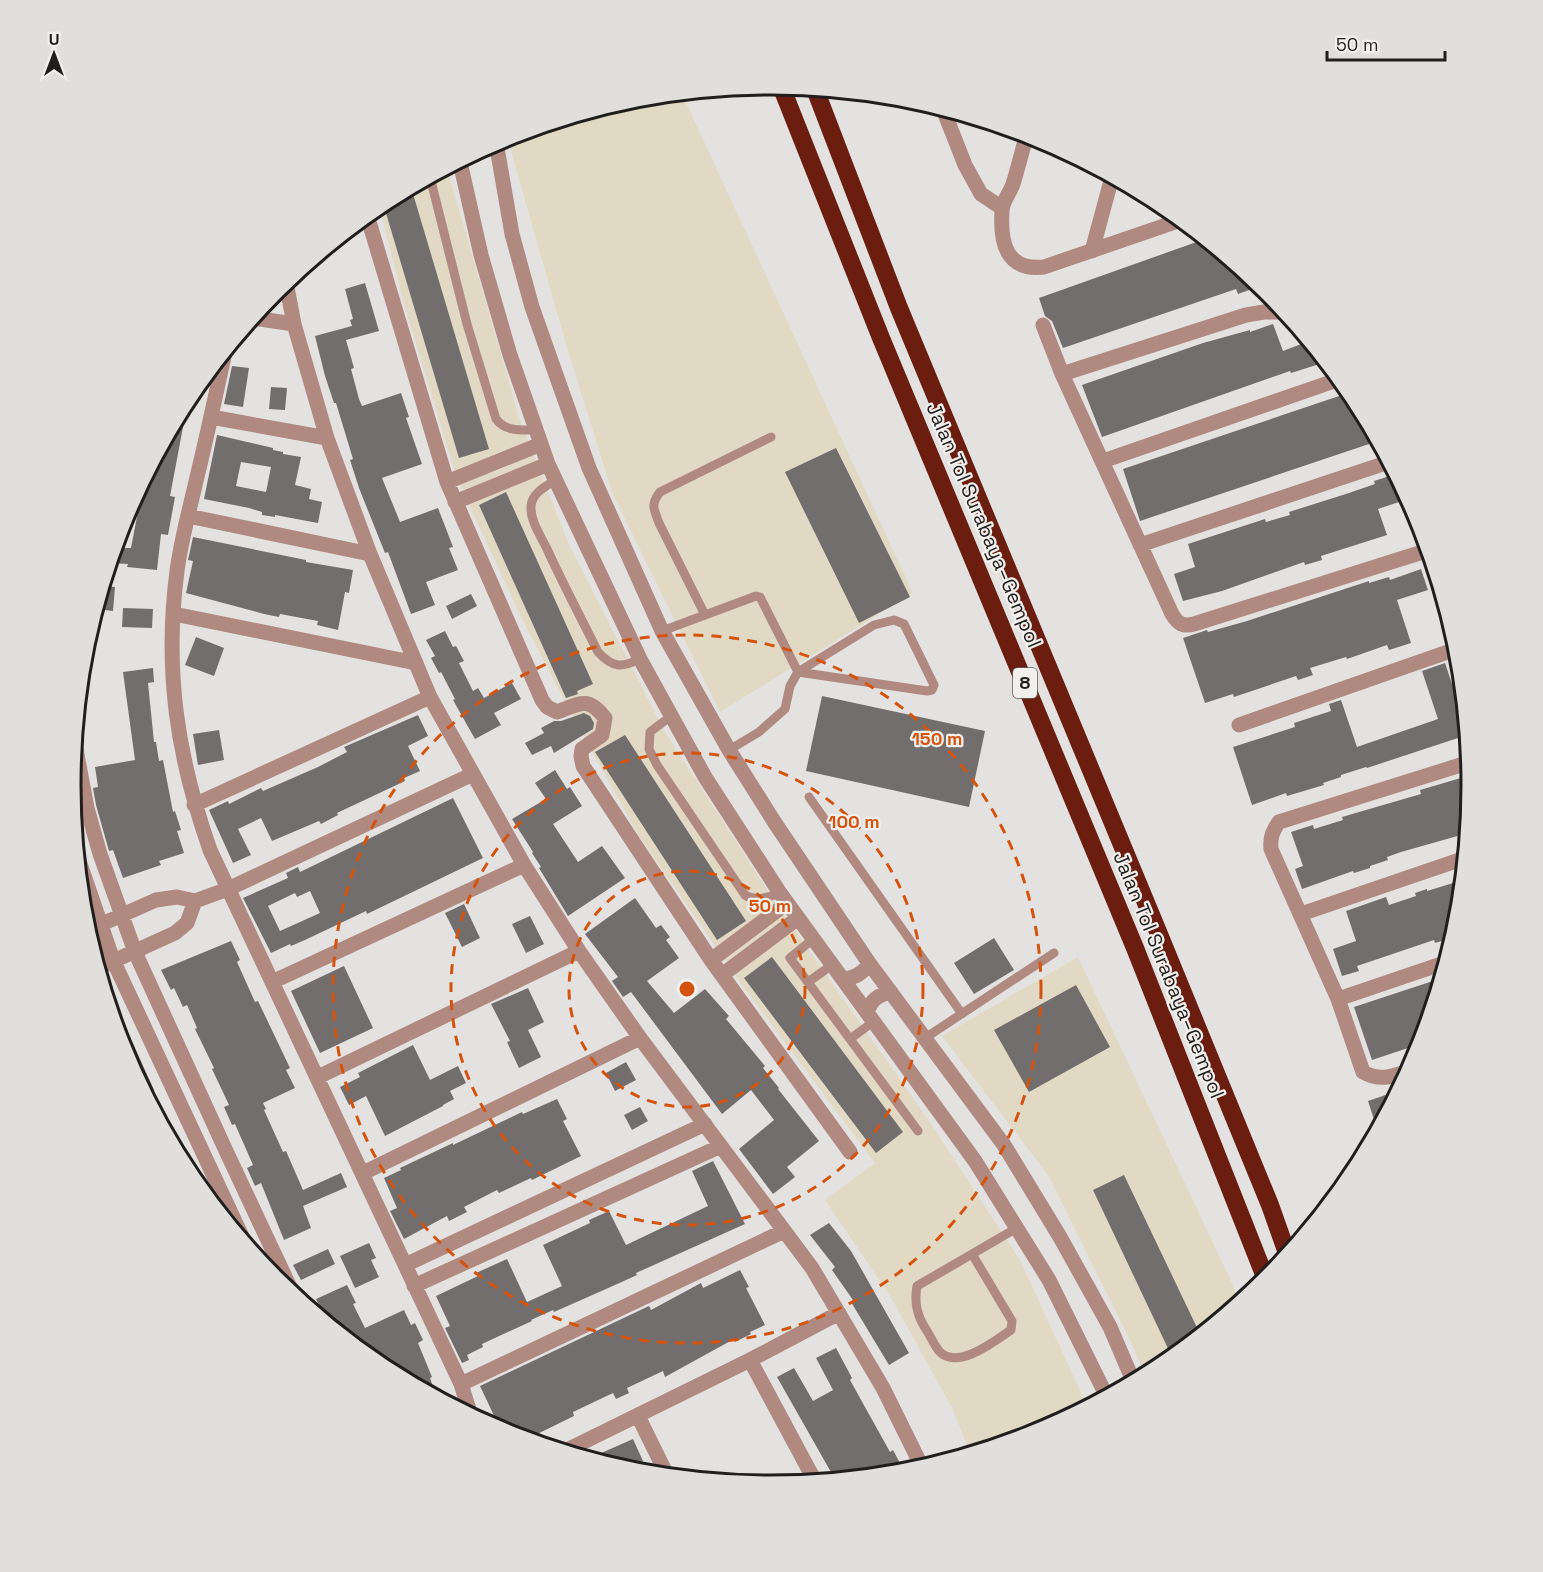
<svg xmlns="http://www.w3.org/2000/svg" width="1543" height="1572" viewBox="0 0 1543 1572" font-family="'Space Grotesk',sans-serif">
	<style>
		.commercial { fill: #e1d9c3 }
		.building { fill: #726e6e; fill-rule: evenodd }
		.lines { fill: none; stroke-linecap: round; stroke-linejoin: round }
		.lane { stroke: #b08980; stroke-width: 9 }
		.street { stroke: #b08980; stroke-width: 15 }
		.highway { stroke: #6b1e10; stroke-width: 18 }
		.ring { fill: none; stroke: #d4530e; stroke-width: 3; stroke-dasharray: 10 8 }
		.labels { text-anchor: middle; stroke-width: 4.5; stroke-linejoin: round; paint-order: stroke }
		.shield { fill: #f2f0ed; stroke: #5f5e5c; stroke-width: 1.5 }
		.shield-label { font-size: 18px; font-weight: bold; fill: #201f1e }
		.street-label { font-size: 20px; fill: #201f1e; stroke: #f2f0ed }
		.rim { fill: none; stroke: #201f1e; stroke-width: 3 }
		.centre { fill: #d4530e; stroke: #f2f0ed; stroke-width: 3 }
		.ring-label { font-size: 18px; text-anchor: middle; font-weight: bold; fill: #d4530e; stroke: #f2f0ed; stroke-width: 4.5; stroke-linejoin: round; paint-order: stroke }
	</style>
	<rect width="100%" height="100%" fill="#e4e2e0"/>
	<path class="commercial" d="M682,94L913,593L720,712L613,495L566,344L507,137L635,98Z
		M447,169L520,420L569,545L665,732L773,899L927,1118L1020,1260L1088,1408L1039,1434L971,1454L952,1408L892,1299L825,1200L875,1163L742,985L639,836L578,726L522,619L457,479L404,304L379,206Z
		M1078,957L1233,1285L1239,1305L1161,1369L1146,1377L1129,1338L1048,1175L942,1036Z"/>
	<path class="building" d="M411,187L489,449L459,458L383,203Z
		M1205,239L1247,274L1252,289L1238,294L1236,289L1063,348L1052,321L1045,316L1039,298Z
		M365,283L379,331L346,340L354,368L351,369L359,399L362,406L401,393L409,417L406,418L422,464L382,478L400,522L438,508L453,547L449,548L458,570L426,582L435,605L411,614L388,552L385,553L359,488L350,460L353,459L336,403H334L325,376L315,336L352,326L350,320L353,319L345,289Z
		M1273,324L1283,351L1309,341L1326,362L1291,373L1290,371L1102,437L1082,385L1203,343L1250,330V332Z
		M232,366L249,368L243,407L224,404Z
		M271,387L287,388L285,410L269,409Z
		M1351,392L1378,441L1140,521L1123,469Z
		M184,405L187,406L170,496L175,497L168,535L161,534L157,570L127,567L128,564L110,563L115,548H131L142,490L144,491L147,477L152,478L155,459Z
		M217,435L273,448V450L283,452V454L301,457L295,485L311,489L309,499L322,502L318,523L275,515V517L262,515V512L249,508L204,499ZM241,462L271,467L266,492L236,486Z
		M836,448L910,597L859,623L785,472Z
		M1396,474L1405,500L1378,509L1387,535L1321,556L1322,560L1305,565L1304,562L1222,591L1183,601L1174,574L1195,567L1188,544L1265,519L1266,522L1290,515L1289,512L1349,493L1375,484L1374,481Z
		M506,492L593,684L577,691L578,694L566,698L479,505Z
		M193,537L306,560V562L353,570L349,593L345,592L338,630L317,625L318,621L280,614L279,617L264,614L186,593L193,561L188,560Z
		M1421,569L1428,590L1397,600L1411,643L1389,650L1387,645L1347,659L1346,657L1310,668L1313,675L1298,680L1296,676L1234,697L1233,694L1205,703L1183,638L1207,630L1208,632L1247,621L1369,581V583L1389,577L1390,580Z
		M103,586L115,587L113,611L96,609Z
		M471,594L477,606L452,619L446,606Z
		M123,608L153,609L152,628L122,627Z
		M445,631L453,647L456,646L464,661L459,663L473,691L478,688L484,698L512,683L521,699L494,713L501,725L475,739L453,700L455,699L441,672L439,673L431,658L435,656L426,640Z
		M196,637L224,648L214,676L185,665Z
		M1445,663L1462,714L1465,713L1467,735L1367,768L1366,767L1341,775V777L1323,783L1324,785L1287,796L1286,793L1252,805L1233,747L1295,727L1294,723L1331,711L1329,704L1341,700L1357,747L1438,719L1422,671Z
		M153,668L154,682L148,683L154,742H156L159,761L163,760L173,812L175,811L181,830L177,831L184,853L159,861L161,865L123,878L113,850L109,851L96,805L93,788L98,787L95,767L135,760L123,672Z
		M822,696L985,731L969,807L806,771Z
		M584,713L590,716L594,723L593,729L554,753L551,746L532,755L525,743L544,733L541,728L554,721H561Z
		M418,715L428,736L408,746L420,771L404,778L405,781L337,813L338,815L321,824L319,821L272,841L261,818L238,829L251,855L233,863L209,810L228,801L229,804L261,788L263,791L318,767L347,752L344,747Z
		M219,730L224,760L198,765L193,734Z
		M625,735L746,921L717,940L595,752Z
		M555,770L567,789L570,787L582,806L553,824L578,862L602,846L625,878L568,916L539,868L541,867L532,853L533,852L512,819L546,799L535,783Z
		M1471,775V798L1466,800L1470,811L1468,833L1401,852L1387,857L1388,860L1370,866V868L1354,873L1353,871L1302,889L1295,869L1303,866L1291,832L1313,825L1314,829L1343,820L1342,817L1421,794L1420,790Z
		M453,798L483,858L367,914L366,911L305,940L291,946L290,944L271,953L243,898L288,878L286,873L298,867L300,872ZM310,891L320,913L280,931L268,906L295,893L297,897Z
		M1463,880L1459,923L1455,937L1435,943L1434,940L1357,966L1359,971L1342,976L1333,949L1356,941L1346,911L1386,897L1389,905L1416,896L1415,893L1427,889V891Z
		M635,898L656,928L661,925L670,937L666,940L679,958L647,981L674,1013L705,989L729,1016L726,1019L765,1066L763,1068L779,1088L778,1089L819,1141L787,1167L795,1177L773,1194L739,1149L774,1120L751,1090L722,1114L631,992L623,997L612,981L618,977L585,934Z
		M464,904L480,938L462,947L445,913Z
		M530,916L544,944L526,953L512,924Z
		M994,938L1014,970L974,994L954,963Z
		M231,941L240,960L237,962L255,1002L258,1001L290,1068L286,1070L295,1088L263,1103L266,1109L264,1110L283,1152L286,1151L303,1190L341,1173L347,1187L303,1206L311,1228L284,1240L261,1183L255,1186L247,1168L253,1165L235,1124L232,1125L224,1107L229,1105L212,1069L214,1068L195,1029L197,1028L187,1005L183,1007L174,988L171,990L161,970Z
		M772,957L903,1132L876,1153L744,978Z
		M344,966L373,1028L320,1053L291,991Z
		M1442,978L1423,1043L1372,1060L1354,1007Z
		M1076,985L1110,1047L1029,1092L994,1030Z
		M528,988L544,1022L528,1030L541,1057L519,1068L507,1042L510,1041L491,1004Z
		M121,1017L154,1090L145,1094L124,1054L113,1020Z
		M413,1045L430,1080L458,1066L466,1083L450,1091L454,1099L443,1105V1106L385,1136L366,1096L349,1105L340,1087L360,1077L358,1073Z
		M626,1062L636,1080L615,1091L606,1073Z
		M1400,1090L1388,1113L1378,1132L1368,1101Z
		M557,1099L567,1119L563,1121L581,1156L532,1180L531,1178L499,1193L497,1190L464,1207L467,1212L449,1221L447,1216L404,1239L390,1211L397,1208L384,1178L401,1170L400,1168L453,1143V1145L522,1112L523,1114Z
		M640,1107L648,1121L632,1130L624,1115Z
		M713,1161L745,1224L636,1273L637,1275L624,1281L554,1312L553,1310L531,1320L532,1321L482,1344L483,1347L467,1355L469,1360L462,1363L445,1328L450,1326L436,1296L478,1276L476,1273L507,1259L527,1302L562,1286L543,1245L590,1223L589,1220L609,1211L626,1245L708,1206L692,1171Z
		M1124,1175L1201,1336L1173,1359L1093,1190Z
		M829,1223L851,1251L909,1353L889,1365L851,1302L853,1300L832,1270L835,1267L810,1235Z
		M369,1243L376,1258L371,1260L379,1277L355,1288L340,1256Z
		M328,1249L335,1264L301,1280L293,1265Z
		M740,1270L749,1287L746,1288L765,1325L750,1332L751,1334L735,1342L734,1339L665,1377L663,1371L627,1388L629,1393L616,1399L613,1393L573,1412L574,1416L525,1440L503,1434L489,1426L497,1422L480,1386L649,1306L651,1310L701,1283L703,1288Z
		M347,1285L356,1303L353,1304L365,1328L404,1310L411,1325L415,1323L423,1340L418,1343L432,1377L430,1378L437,1398L382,1369L329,1325L316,1299Z
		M836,1348L852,1378L850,1380L890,1452L893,1450L901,1465L880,1476L836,1481L777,1377L794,1368L813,1401L833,1390L816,1358Z
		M633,1439L643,1461L639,1463L643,1474L603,1464L599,1454Z"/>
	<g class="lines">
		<path class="lane" d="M430,177L467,324L496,419C506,432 521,430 536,430
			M556,480C546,486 532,493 531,506C530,521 541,536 547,549C563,584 581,618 598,652C613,668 621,668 640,659
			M705,615L659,523C654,509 650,505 660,492L771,437
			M662,631L756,596L760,597L798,672L927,691L932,690L934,685L904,624L894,620L874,625L798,672L790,686L785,709L759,732L729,750
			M671,716L650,732L649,749L657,765L745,895C755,902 769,897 780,893
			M809,797L962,1014
			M813,939L790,958L918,1131
			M808,982L832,965
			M925,1038L1054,953
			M850,1039L873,1022
			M972,1254L1012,1321L1011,1330C995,1341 957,1371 939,1351C934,1345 931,1337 927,1331C917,1316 914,1303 917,1286L1017,1228"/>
		<path class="street" d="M943,109L965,165L981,194L1002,208
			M1027,134C1022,151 1018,168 1013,184C1010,193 1002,202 1002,211C1000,243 1006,271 1044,267L1181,220
			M496,142L512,234L532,307L589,468L662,631L729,750L775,823L869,963L1004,1145L1060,1237L1110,1327L1134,1383
			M460,162L481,255L510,355L548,464L640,659L705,777L780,893L975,1161L1049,1280L1107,1397
			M367,215L447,482L542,700L547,707L557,712C581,703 588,696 605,718L602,735L582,749L581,756L583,766L711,960L850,1152
			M1092,251L1112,177
			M286,282L294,324L327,438L370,554L430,697L524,865L579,951L640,1038L812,1268L883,1388L923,1469
			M253,318L294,324
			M1043,325L1062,374L1172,614C1178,624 1183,627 1194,624L1429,550
			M225,352C216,394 207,436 197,477C190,508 181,540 177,571C164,670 177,756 210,850L461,1384L471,1416
			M1062,374L1246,315L1264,312H1285
			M211,417L327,438
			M1103,461L1340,379
			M447,482L541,444
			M455,502L548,464
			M188,516L370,554
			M1140,545L1389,462
			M174,614L416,663
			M1239,725L1459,648
			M75,744L87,808L100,854L135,952L227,1153L295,1298
			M194,805L430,697
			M77,855L113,960L246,1245
			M195,901L228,889L473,774
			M1301,914L1465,858
			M86,931L156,900L177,897L195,901L187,923L175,933L98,968
			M711,960L787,903
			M722,975L798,918
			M843,980C855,977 863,974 869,963
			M272,982L524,865
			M1338,999L1447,962
			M867,1012C872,999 878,995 891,992
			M1411,1070C1393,1076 1381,1082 1363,1072L1338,999L1271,849C1270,838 1272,832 1279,822L1470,762
			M318,1077L579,951
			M363,1173L640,1038
			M405,1265L705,1124
			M414,1286L721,1146
			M750,1360L816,1483
			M461,1384L784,1231
			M638,1416L668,1477
			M563,1452L750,1360L839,1313"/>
		<path class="highway" d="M781,86L881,338L1135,948L1267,1282
			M815,89L899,308L1154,922L1270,1205L1288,1256"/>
	</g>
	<g class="ring">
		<circle cx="687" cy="989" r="118"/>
		<circle cx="687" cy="989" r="236"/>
		<circle cx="687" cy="989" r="354"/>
	</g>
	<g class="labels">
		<rect class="shield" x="1013" y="668" width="24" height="30" rx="4.5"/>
		<g class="shield-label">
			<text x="1025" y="689">8</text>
		</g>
		<g class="street-label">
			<text transform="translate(984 525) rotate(67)" y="7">Jalan Tol Surabaya–Gempol</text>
			<text transform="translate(1169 975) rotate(68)" y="7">Jalan Tol Surabaya–Gempol</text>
		</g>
	</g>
	<path d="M0 0H1543V1572H0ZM81 785a690 690 0 1 1 1380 0a690 690 0 1 1-1380 0Z" fill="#e1dfdc" fill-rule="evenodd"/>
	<path class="rim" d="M81 785a690 690 0 1 1 1380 0a690 690 0 1 1-1380 0Z"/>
	<circle cx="687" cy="989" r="9" class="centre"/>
	<g class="ring-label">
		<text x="937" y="745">150 m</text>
		<text x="854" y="828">100 m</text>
		<text x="770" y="912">50 m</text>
	</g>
	<g transform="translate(54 54)" stroke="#f2f0ed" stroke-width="4.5" paint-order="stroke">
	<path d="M0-4.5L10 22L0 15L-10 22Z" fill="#201f1e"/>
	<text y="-9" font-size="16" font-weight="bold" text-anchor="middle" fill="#201f1e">U</text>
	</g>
	<path d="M1327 51v9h118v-9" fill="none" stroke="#201f1e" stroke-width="3"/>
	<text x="1336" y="51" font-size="18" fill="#201f1e" stroke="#f2f0ed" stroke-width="4.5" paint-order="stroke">50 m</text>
</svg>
